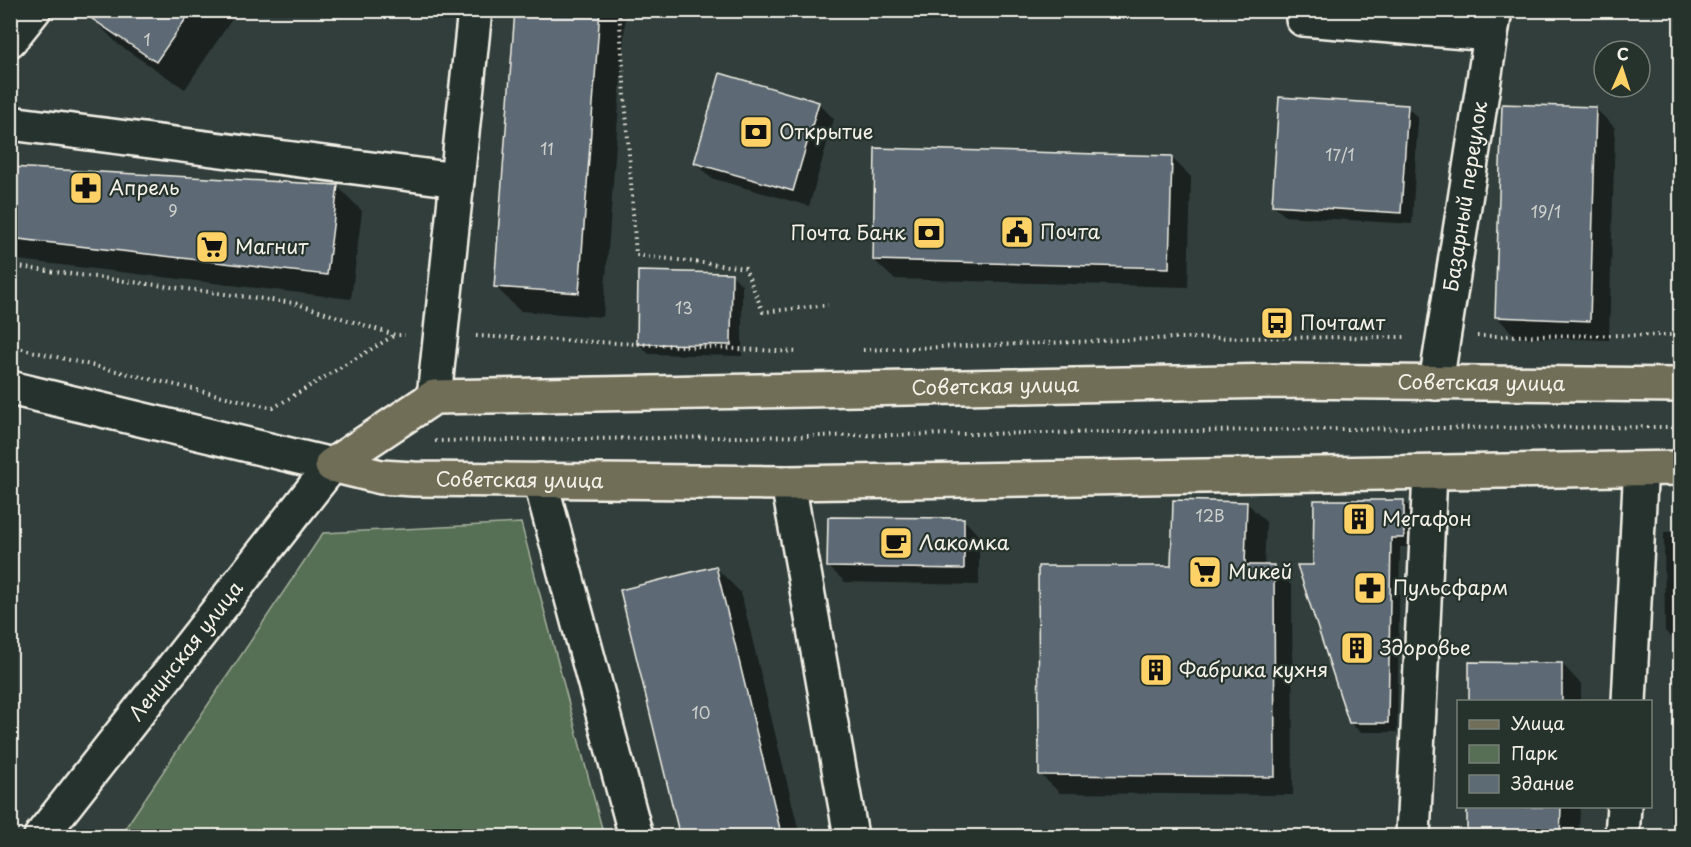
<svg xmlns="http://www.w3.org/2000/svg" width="1691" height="847" viewBox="0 0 1691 847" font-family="'Playpen Sans',sans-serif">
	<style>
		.green { fill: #577055; stroke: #a6b09e; stroke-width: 1.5 }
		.shadow { fill: #0007 }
		.building { fill: #5d6b75; stroke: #f4f1e8; stroke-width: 1.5 }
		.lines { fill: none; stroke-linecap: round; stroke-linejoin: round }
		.minor-casing { stroke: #f4f1e8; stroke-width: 38 }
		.major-casing { stroke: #f4f1e8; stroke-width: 38 }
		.path { stroke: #f4f1e8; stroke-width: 4; stroke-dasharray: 1.5 4.5; stroke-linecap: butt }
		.minor { stroke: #26332d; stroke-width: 33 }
		.major { stroke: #716e59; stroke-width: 33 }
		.labels { text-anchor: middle; stroke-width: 4.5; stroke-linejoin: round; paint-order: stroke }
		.number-label { font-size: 16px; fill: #ced0cb }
		.poi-label { font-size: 20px; fill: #f4f1e8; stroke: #26332d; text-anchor: start }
		.street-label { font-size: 20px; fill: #f4f1e8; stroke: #26332d }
	</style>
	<rect width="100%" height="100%" fill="#313e3b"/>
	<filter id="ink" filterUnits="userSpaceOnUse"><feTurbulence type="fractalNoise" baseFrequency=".0167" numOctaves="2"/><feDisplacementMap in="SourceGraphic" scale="12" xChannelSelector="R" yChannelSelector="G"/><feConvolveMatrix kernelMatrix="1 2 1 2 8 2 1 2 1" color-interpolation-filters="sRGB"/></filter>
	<g filter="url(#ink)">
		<path class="green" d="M521,523L604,836H120L323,533Z"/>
		<path class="shadow" d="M95,10H238L185,89L119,45L91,17Z
			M516,10H626L603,317L520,311L495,286Z
			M1611,10H1627V13Z
			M818,103L834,119L809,206L711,178L695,162Z
			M1407,107L1418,118L1412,224L1285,216L1274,205Z
			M1596,109L1615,128L1609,340L1516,337L1497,317Z
			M1171,157L1191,177L1188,287L894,279L874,260Z
			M10,168L337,186L362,211L351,299L10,259Z
			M731,274L742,285V356L649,354L638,343Z
			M1403,501L1413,511V547H1400L1397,732H1360L1350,722L1315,567Z
			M1247,503L1266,522L1264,567H1273L1292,586L1293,795L1060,793L1040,774L1173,567Z
			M964,520L979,536V585L845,582L829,567Z
			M1664,532H1680V647L1665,631Z
			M716,568L741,593L800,836H682Z
			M1562,664L1581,684V702H1470Z
			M1469,806H1580L1579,836H1469Z"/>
		<path class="building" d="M79,10H192L156,62Z
			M515,10H600L579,293L494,287Z
			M720,73L819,102L793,191L694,163Z
			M1279,97L1408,105L1401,213L1272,205Z
			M1502,104L1596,107L1590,321L1495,317Z
			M875,148L1172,156L1169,268L873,260Z
			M10,167L338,185L327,275L10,238Z
			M638,271L732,273L731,345L637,344Z
			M1173,500L1247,502L1245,565H1274L1275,777L1039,775L1038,566H1171Z
			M1314,500H1404V538H1391L1388,723H1349L1297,565H1313Z
			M828,517L964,518V569L827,567Z
			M716,566L782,837H680L620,590Z
			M1469,662L1562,663V702H1469Z
			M1467,807H1561L1560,837H1467Z"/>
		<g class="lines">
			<defs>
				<g id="minor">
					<path d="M1303,10V19L1491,34"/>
					<path d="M10,40L34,10"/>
					<path d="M10,123L457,180"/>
					<path id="s1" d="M1436,383L1495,10"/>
					<path d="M10,388L332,465L41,836"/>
					<path d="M434,397L475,10"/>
					<path d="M540,480L636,836"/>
					<path d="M788,483L851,836"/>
					<path d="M1629,702L1640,483"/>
					<path d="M1413,836L1430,474"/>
					<path d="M1622,836L1624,806"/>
				</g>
				<g id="major">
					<path id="s2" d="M332,465L434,397L1283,381L1680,385"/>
					<path id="s3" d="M332,465L381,477L414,479L788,483L1680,468"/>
				</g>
			</defs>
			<use href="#minor" class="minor-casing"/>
			<use href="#major" class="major-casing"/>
			<path class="path" d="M619,10L636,255L745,268L763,312L828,305
				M10,266L294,303L395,335H405
				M476,336L798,352
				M1477,336L1680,335
				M10,346L273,408L395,335
				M863,350L1176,338L1407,337
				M435,441L1424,428L1680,427"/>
			<use href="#minor" class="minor"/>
			<use href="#major" class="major"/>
		</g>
	</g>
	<defs>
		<symbol id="bank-square" viewBox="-11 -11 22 22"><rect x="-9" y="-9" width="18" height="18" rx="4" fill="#ffd166" stroke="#26332d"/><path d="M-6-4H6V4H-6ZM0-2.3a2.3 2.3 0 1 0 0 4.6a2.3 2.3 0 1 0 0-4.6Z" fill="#111"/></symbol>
		<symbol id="pharmacy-square" viewBox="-11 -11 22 22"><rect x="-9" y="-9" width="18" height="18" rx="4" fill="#ffd166" stroke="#26332d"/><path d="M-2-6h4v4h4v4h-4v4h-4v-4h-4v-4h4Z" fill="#111"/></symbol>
		<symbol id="civic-square" viewBox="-11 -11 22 22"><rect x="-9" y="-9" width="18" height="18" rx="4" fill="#ffd166" stroke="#26332d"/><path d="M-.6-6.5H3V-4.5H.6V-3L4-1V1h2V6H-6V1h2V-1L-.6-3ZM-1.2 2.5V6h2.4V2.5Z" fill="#111"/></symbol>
		<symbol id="supermarket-square" viewBox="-11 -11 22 22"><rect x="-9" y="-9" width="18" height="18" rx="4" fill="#ffd166" stroke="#26332d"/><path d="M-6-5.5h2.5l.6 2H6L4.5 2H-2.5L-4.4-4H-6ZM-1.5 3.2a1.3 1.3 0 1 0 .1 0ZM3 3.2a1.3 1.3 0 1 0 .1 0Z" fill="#111"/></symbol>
		<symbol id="bus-square" viewBox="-11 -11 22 22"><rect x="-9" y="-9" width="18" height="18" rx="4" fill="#ffd166" stroke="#26332d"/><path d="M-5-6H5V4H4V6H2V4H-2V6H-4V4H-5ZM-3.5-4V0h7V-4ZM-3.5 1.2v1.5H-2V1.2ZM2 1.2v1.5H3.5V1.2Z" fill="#111"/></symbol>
		<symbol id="building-square" viewBox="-11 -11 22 22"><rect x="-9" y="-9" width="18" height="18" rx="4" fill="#ffd166" stroke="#26332d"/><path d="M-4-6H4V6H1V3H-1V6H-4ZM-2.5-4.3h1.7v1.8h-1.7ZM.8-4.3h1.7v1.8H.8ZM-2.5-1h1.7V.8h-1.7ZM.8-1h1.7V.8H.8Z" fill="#111"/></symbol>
		<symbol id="cafe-square" viewBox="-11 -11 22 22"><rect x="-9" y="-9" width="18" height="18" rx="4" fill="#ffd166" stroke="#26332d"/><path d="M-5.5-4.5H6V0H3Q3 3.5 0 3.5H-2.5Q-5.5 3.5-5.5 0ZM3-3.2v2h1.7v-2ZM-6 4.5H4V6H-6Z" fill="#111"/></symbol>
	</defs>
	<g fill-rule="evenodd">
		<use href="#bank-square" x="737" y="113" width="38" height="38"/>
		<use href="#pharmacy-square" x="67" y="169" width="38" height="38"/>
		<use href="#civic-square" x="998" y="213" width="38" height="38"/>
		<use href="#bank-square" x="910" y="214" width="38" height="38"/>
		<use href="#supermarket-square" x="193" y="228" width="38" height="38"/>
		<use href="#bus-square" x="1258" y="304" width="38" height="38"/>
		<use href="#building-square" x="1340" y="500" width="38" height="38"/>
		<use href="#cafe-square" x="877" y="524" width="38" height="38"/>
		<use href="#supermarket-square" x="1186" y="553" width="38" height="38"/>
		<use href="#pharmacy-square" x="1351" y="569" width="38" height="38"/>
		<use href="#building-square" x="1338" y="629" width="38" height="38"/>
		<use href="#building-square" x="1137" y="651" width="38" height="38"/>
	</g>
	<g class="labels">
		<g class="number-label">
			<text x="147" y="46">1</text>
			<text x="547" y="155">11</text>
			<text x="1340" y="161">17/1</text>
			<text x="173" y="217">9</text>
			<text x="1546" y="218">19/1</text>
			<text x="684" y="314">13</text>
			<text x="1210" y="522">12В</text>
			<text x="701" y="719">10</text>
		</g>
		<g class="poi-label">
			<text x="779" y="139">Открытие</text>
			<text x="109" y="195">Апрель</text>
			<text x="1040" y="239">Почта</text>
			<text x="906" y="240" text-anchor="end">Почта Банк</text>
			<text x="235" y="254">Магнит</text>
			<text x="1300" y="330">Почтамт</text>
			<text x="1382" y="526">Мегафон</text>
			<text x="919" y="550">Лакомка</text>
			<text x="1228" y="579">Микей</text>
			<text x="1393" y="595">Пульсфарм</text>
			<text x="1380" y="655">Здоровье</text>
			<text x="1179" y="677">Фабрика кухня</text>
		</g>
		<g class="street-label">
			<text dy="7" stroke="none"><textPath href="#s1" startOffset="189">Базарный переулок</textPath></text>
			<text dy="7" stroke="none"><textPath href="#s2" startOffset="1170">Советская улица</textPath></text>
			<text dy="7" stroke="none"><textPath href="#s2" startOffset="684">Советская улица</textPath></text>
			<text dy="7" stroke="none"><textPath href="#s3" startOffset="189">Советская улица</textPath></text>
			<text transform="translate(186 651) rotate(-52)" y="7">Ленинская улица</text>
		</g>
	</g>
	<rect width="1691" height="847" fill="none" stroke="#26332d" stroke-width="36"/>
	<rect x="18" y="18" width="1655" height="811" fill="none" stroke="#f4f1e8" stroke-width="2" filter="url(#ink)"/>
	<rect x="1457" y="700" width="195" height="108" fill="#26332d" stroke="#787f78" stroke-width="1.5"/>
	<rect x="1469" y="720" width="30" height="9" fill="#716e59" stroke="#787f78" stroke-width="1.5"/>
	<text x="1511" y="730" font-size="18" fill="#f4f1e8">Улица</text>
	<rect x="1469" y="745" width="30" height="18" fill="#577055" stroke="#787f78" stroke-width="1.5"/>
	<text x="1511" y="760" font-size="18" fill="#f4f1e8">Парк</text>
	<rect x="1469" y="775" width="30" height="18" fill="#5d6b75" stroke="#787f78" stroke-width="1.5"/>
	<text x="1511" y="790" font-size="18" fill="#f4f1e8">Здание</text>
	<g transform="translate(1622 69) rotate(3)"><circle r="28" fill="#26332d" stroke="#787f78" stroke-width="1.5"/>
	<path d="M0-4.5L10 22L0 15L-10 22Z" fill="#ffd166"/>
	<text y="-9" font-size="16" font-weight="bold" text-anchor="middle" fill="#f4f1e8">С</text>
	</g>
</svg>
